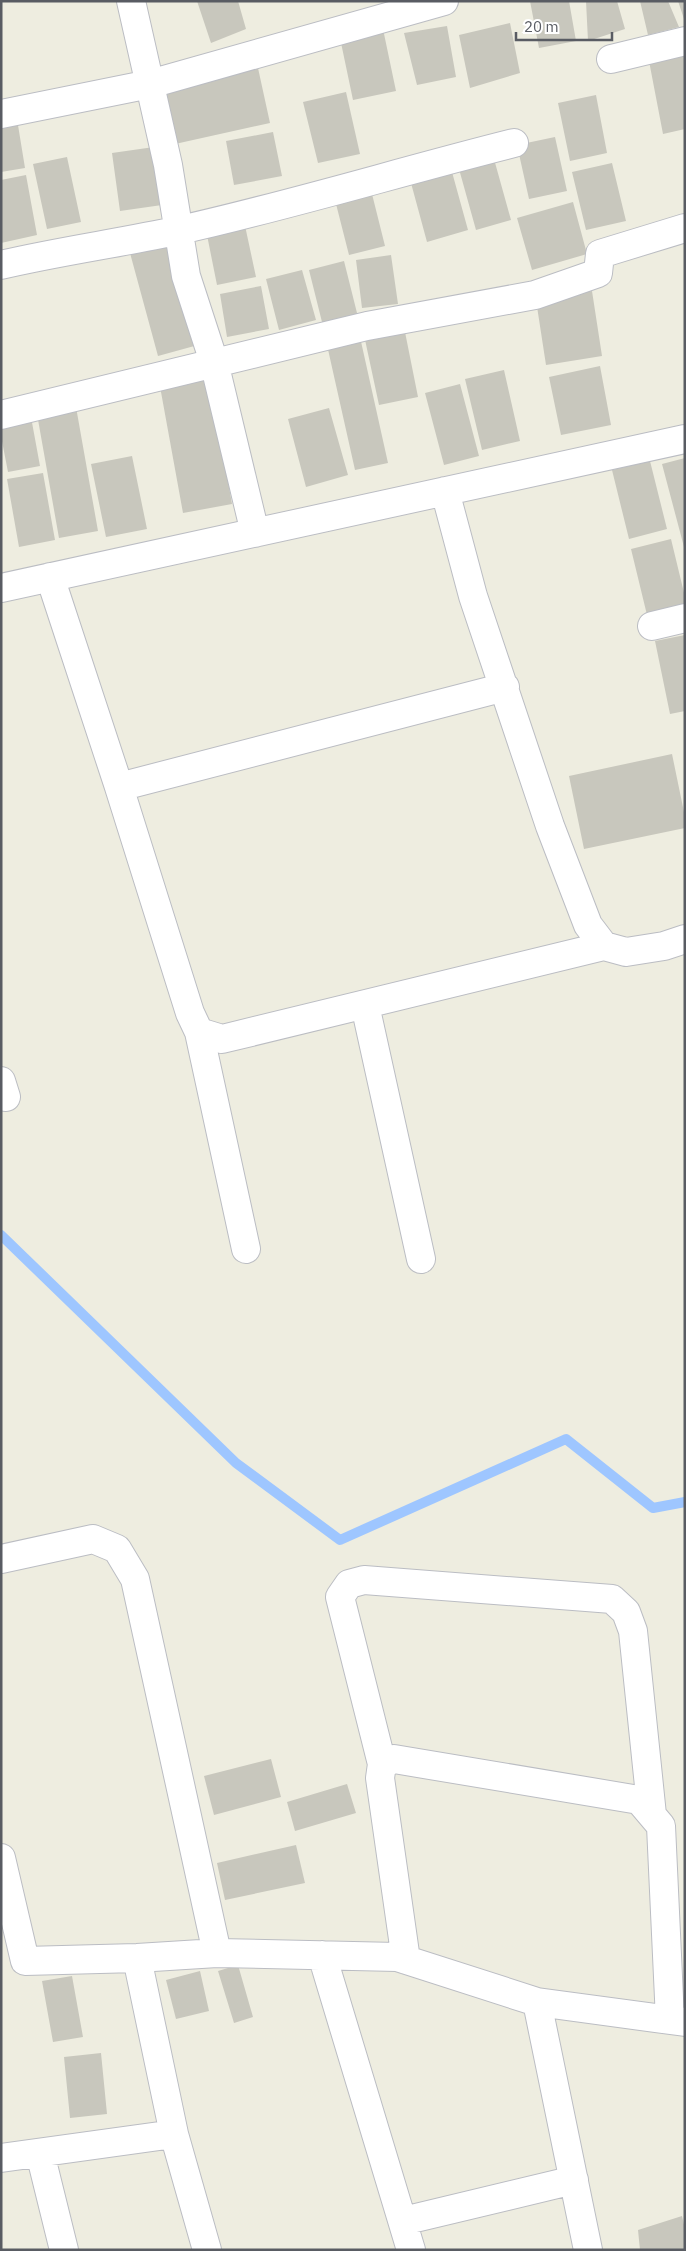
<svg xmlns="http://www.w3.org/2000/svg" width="686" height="2251" viewBox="0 0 686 2251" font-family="'IBM Plex Sans',sans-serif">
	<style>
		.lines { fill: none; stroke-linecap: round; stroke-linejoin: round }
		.stream { stroke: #9ec6ff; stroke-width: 10 }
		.building { fill: #c8c7bd }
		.street-casing { stroke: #bbbdc3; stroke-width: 30 }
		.street { stroke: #fff; stroke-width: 28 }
	</style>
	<rect width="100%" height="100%" fill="#eeede0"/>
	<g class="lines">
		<path class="stream" d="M1,1235L236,1463L340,1540L566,1439L653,1508L685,1502"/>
	</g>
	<path class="building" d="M197,1H238L246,29L211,43Z
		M530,1H569L576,41L539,48Z
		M586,1H617L625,29L588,41Z
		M640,1H668L679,27L648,35Z
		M678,1H685V19H684Z
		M510,23L520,73L470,88L459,35Z
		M447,26L456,77L417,85L404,33Z
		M383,29L396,91L353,100L340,38Z
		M685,54V129L663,134L649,61Z
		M258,68L270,123L175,144L163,90Z
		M346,92L360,154L318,163L303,102Z
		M596,95L607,153L570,161L558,103Z
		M17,119L25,168L1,172V122Z
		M273,132L282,176L234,185L226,141Z
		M555,137L567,191L529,199L517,145Z
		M154,147L162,205L120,211L112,153Z
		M67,157L81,222L47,229L33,164Z
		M494,159L511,220L476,230L459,169Z
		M612,163L626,221L586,230L572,172Z
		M452,172L468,230L427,242L411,183Z
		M26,175L37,235L1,243V180Z
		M371,190L385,246L349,255L335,200Z
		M573,202L587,254L532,270L517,218Z
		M244,221L256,277L217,285L206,230Z
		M170,242L198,345L158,356L130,253Z
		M391,255L398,304L362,308L356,260Z
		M344,261L358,317L323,326L309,270Z
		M302,270L316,320L279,330L266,279Z
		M261,286L269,329L227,337L220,294Z
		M592,291L602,356L546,365L536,300Z
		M404,327L418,397L379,405L364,335Z
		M360,337L388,463L355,470L327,345Z
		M600,366L611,425L561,435L549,377Z
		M504,370L520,441L482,450L465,379Z
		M209,373L232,504L183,513L159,381Z
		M460,384L479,456L444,465L425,393Z
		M76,407L98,531L59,538L37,414Z
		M329,408L348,475L306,487L288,419Z
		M31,417L40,466L8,472L1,436V423Z
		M132,456L147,529L106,537L91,464Z
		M685,458V547H684L662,464Z
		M650,461L667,529L629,539L612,470Z
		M43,473L55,540L19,547L7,479Z
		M671,539L685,597V606L647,615L631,549Z
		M685,635V711L670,714L655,641Z
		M672,754L685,817V828L584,849L569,776Z
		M271,1759L281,1797L214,1815L204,1776Z
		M347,1784L356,1813L295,1831L287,1802Z
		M296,1845L305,1883L225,1900L217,1863Z
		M238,1965L253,2017L234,2023L218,1971Z
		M200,1971L209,2011L176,2019L166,1980Z
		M72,1976L83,2037L53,2042L42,1981Z
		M101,2053L107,2114L70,2118L64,2057Z
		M682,2216L685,2229V2250H640L638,2230Z"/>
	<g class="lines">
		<defs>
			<path id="street" d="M131,1L168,165L186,276L214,362L255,533
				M611,59L685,41
				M1,114L150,84L444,1
				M1,265C60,251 121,243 180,230C292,205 402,171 514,143
				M1,415L367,326L535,295L598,273L600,254L685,228
				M445,491L473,596L550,826L588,925L604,946L626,952L664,946L685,939
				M50,577L119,787L505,687
				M1,588L685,439
				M652,626L685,618
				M119,787L190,1013L199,1032L222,1039L604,946
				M365,1005L421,1259
				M199,1032L246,1249
				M1,1081L6,1097
				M1,1559L93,1539L117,1549L135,1579L217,1953
				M382,1764L340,1597L349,1584L364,1580L612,1599L626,1612L633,1631L652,1815
				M1,1858L25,1961L137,1958L217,1953L397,1957L537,2002
				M322,1955L411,2250
				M137,1958L174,2134
				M406,1960L380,1778L382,1764L394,1759L639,1800L661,1826L670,2020
				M40,2153L64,2250
				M1,2158L174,2134L207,2250
				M403,2221L574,2180
				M588,2250L537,2002L685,2022"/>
		</defs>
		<use href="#street" class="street-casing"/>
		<use href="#street" class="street"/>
	</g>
	<rect width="686" height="2251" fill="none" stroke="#595c63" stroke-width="5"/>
	<path d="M516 32v8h96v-8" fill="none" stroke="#595c63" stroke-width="2.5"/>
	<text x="524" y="32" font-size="15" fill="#595c63" stroke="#ffffff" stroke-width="4" paint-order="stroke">20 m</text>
</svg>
